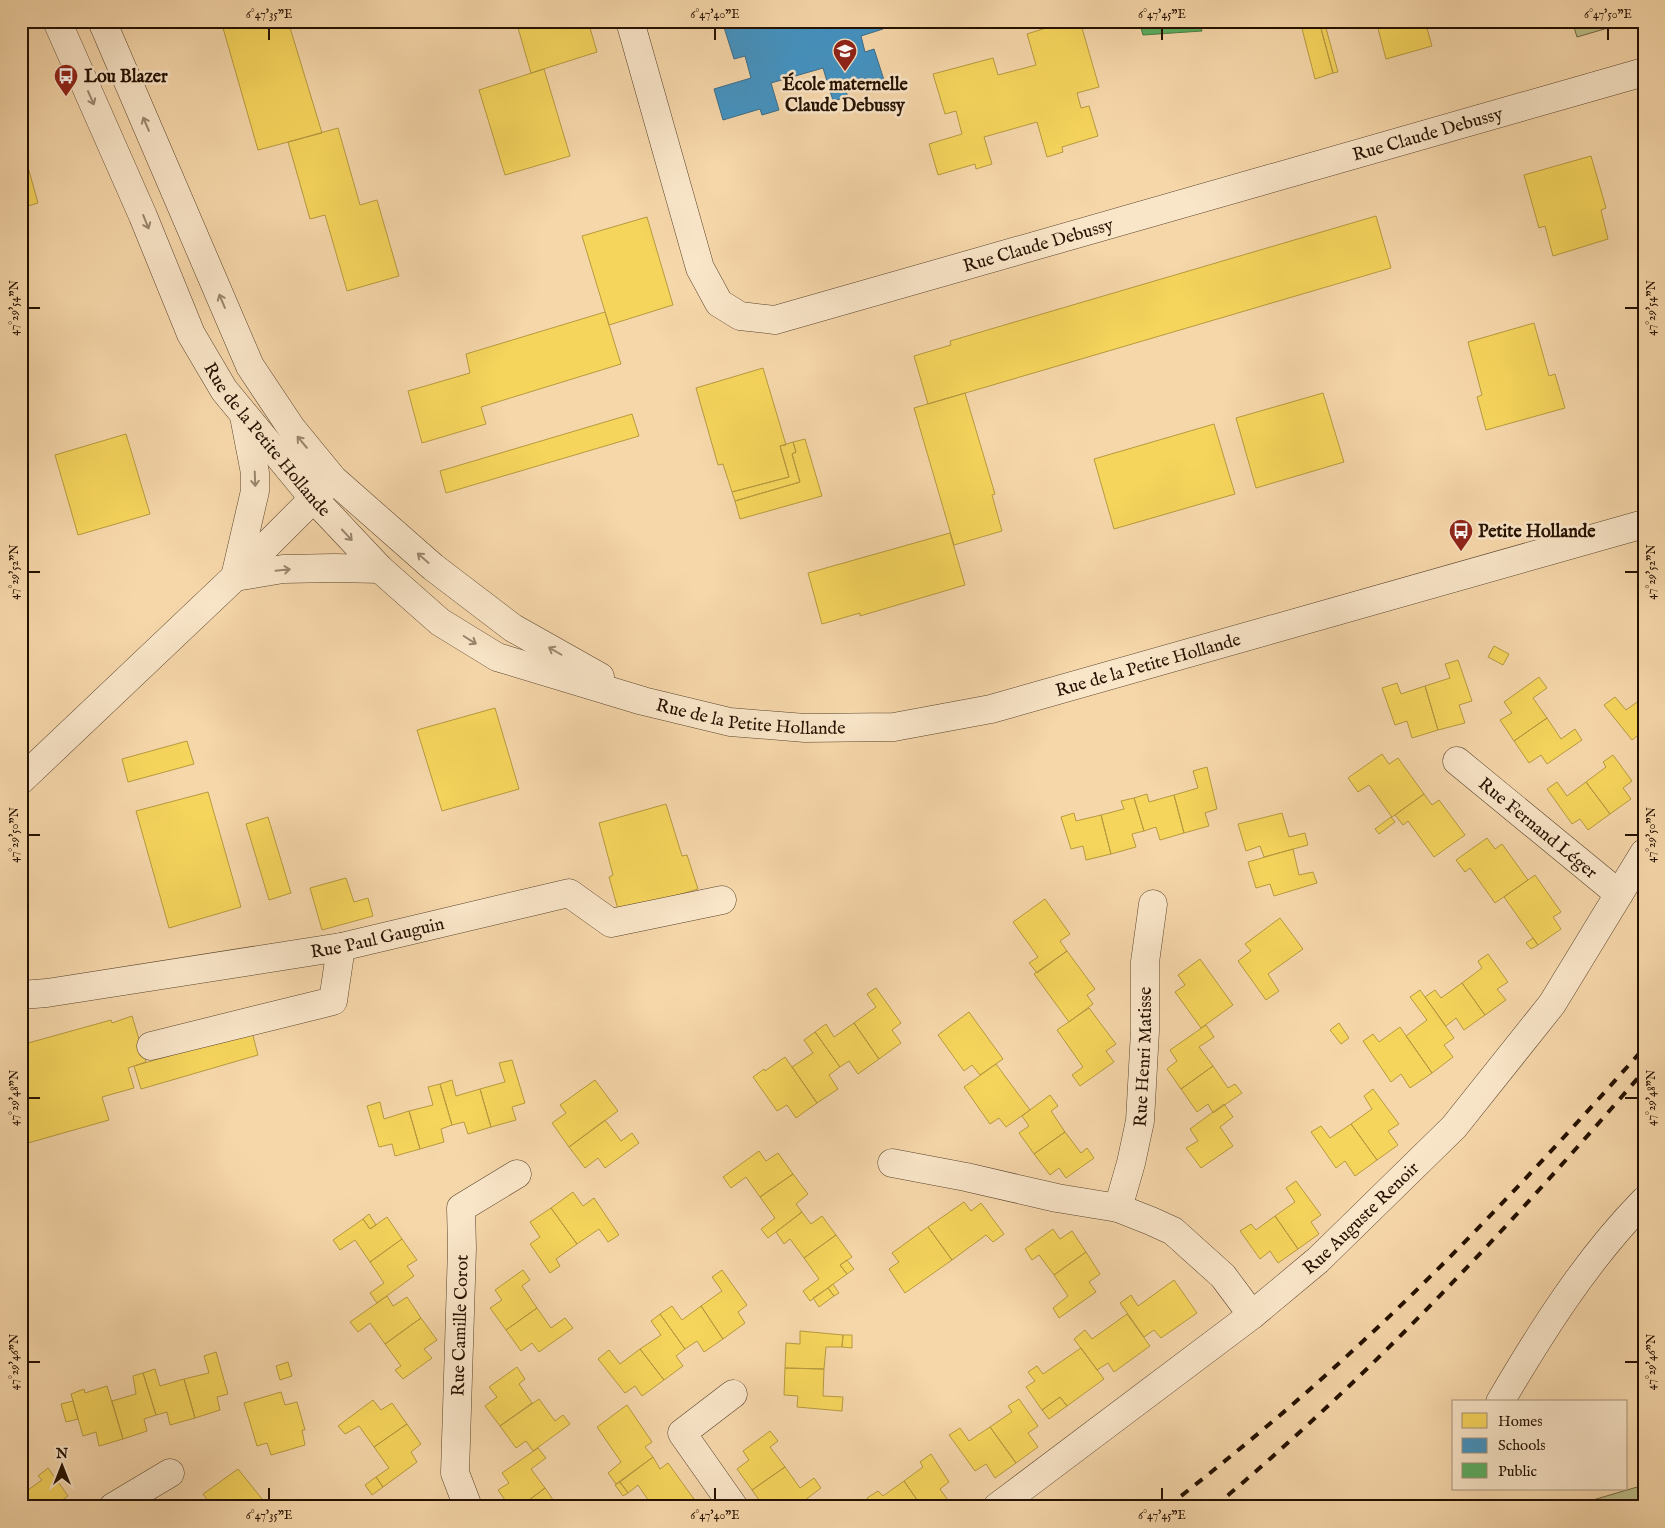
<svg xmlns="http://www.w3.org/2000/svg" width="1665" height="1528" viewBox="0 0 1665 1528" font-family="'IM FELL English',serif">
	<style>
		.green { fill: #bcbe89; stroke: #706844 }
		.homes { fill: #f6d55c; stroke: #b79a40 }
		.schools { fill: #4393c3; stroke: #3a6c88 }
		.public { fill: #5aae61; stroke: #4a7f44 }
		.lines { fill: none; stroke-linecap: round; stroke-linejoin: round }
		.minor-casing { stroke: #59422a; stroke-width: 29 }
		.minor { stroke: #f9e5c8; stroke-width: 28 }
		.rail { stroke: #251100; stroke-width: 4; stroke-dasharray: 9 9; stroke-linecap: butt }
		.oneway { stroke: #9a866e }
		.ticks { fill: none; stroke: #251100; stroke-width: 2 }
		.labels { text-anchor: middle; stroke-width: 5; stroke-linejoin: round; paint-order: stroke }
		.poi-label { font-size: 18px; font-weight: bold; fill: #251100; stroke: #f9e5c8; text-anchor: start }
		.street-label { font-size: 18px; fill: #251100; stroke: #f9e5c8 }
		.neatline { fill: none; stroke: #251100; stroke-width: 2 }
		.ticks-label { font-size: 12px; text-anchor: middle; fill: #251100 }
	</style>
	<rect width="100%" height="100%" fill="#f6d7aa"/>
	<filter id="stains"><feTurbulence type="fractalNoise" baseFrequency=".004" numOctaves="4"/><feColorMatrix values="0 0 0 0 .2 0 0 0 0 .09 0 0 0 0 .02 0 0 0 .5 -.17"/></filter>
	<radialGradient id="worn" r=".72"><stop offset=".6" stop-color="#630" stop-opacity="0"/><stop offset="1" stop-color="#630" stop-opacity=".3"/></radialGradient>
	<path class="green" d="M1572,21H1632L1577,37Z
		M1644,1485V1507H1569Z"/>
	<path class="homes" d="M221,21H288L322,133L258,150Z
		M343,21H366L345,27Z
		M516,21H588L597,52L531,73Z
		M1068,21H1080L1099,87L1077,93L1081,108L1089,106L1098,136L1062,147L1063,152L1047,157L1037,122L984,137L992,164L976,169L975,164L938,175L929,144L962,134L956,111L945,114L933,74L993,58L998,75L1036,65L1027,34Z
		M1300,21H1319L1333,73L1315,79Z
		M1319,21H1324L1338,72L1333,73Z
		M1376,21H1425L1432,46L1386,59Z
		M544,69L570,156L505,175L479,90Z
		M338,128L360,205L377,200L399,276L347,291L325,215L310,219L288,142Z
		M21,142L38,203L21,208Z
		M1591,156L1606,208L1601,210L1608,239L1553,256L1545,226L1539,228L1524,175Z
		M1376,216L1391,268L928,404L914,356L951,345L950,341Z
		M647,217L673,305L609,325L582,236Z
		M605,312L621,364L481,407L486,424L422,443L408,391L470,373L466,354Z
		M1534,323L1549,376L1555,374L1565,408L1486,430L1477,397L1482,395L1468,342Z
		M763,368L786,445L780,446L789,477L732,492L723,464L718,465L696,388Z
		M965,393L995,494L992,495L1002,531L954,545L914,408Z
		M1323,393L1344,462L1256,488L1236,418Z
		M632,414L639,436L446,493L440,471Z
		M1214,424L1235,494L1114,529L1094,459Z
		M126,434L150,514L78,535L55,455Z
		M805,439L822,496L740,519L735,501L800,482L792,454L796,452L793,442Z
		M793,442L796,452L792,454L800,482L735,501L732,492L789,477L780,446Z
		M950,533L965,585L860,616V613L822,624L808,573Z
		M1494,646L1509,654L1503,665L1488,657Z
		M1458,660L1472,701L1459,705L1465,723L1438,730L1425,686L1450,678L1445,664Z
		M1539,677L1547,688L1533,698L1547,718L1514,741L1500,720L1512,713L1504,702Z
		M1397,683L1401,694L1425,686L1438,730L1412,738L1407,721L1395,725L1382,688Z
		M1615,697L1626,710L1644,697V737L1641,733L1632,740L1604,705Z
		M495,708L519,789L442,811L417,730Z
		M1547,718L1561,739L1575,729L1582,740L1547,764L1541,755L1529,763L1514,741Z
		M187,741L194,764L128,782L122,759Z
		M1382,754L1389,764L1398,758L1424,794L1392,817L1369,785L1358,792L1348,778Z
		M1613,755L1632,781L1623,788L1631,799L1610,814L1586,782L1606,767L1603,762Z
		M1207,767L1217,809L1205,813L1209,826L1184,833L1174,795L1198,788L1193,771Z
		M1557,782L1567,796L1586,782L1610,814L1588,830L1580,819L1572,824L1547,789Z
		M208,792L241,907L169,928L136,811Z
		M1147,794L1149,802L1174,795L1184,833L1160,840L1156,827L1144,831L1134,798Z
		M1424,794L1432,805L1439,800L1465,835L1434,857L1408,821L1403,825L1395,815Z
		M1134,798L1144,831L1132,834L1136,847L1111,854L1101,815L1124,809L1121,801Z
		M666,804L682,856L687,855L698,889L619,913L609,877L613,875L599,823Z
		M1074,813L1076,821L1101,815L1111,854L1086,860L1083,846L1071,849L1061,817Z
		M1282,813L1289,837L1305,833L1308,845L1264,857L1260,846L1246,851L1238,824Z
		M268,817L291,893L269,900L246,824Z
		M1391,817L1395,822L1379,834L1375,829Z
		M1487,838L1495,849L1502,844L1528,880L1495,903L1470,868L1465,872L1456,860Z
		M1293,849L1299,875L1313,872L1317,883L1274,896L1270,884L1256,888L1248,862Z
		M1535,875L1561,912L1553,917L1561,929L1538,945L1504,897Z
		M346,878L354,902L368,898L373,916L322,930L310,888Z
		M1045,899L1070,934L1060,941L1067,951L1037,973L1029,963L1038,957L1013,922Z
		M1280,918L1303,949L1268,974L1279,991L1266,1000L1238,961L1251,951L1245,944Z
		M1533,938L1538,945L1531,949L1526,943Z
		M1067,951L1095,989L1087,995L1093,1004L1069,1022L1034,974Z
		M1488,954L1508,982L1497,989L1506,1000L1485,1015L1462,983L1482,968L1478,961Z
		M1200,959L1233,1005L1201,1028L1175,992L1185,985L1178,975Z
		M1462,983L1485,1015L1464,1030L1456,1018L1446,1026L1425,997L1435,990L1441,998Z
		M876,988L901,1023L892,1030L901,1043L879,1059L854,1023L876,1007L867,994Z
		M1420,990L1454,1038L1444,1045L1453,1057L1432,1073L1406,1036L1427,1020L1410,997Z
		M1089,1008L1116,1044L1106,1051L1114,1062L1080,1086L1072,1075L1083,1067L1057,1030Z
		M969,1012L1003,1059L980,1075L972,1065L964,1071L938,1035Z
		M132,1016L146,1062L128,1068L134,1088L102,1097L109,1120L21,1145V1045L111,1020L112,1023Z
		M854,1023L879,1059L858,1074L849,1061L840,1067L815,1032L826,1024L834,1037Z
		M1339,1023L1349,1038L1341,1044L1330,1030Z
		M1206,1025L1214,1037L1199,1047L1213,1066L1181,1089L1167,1069L1177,1061L1170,1050Z
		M1400,1027L1432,1073L1410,1088L1401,1074L1391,1082L1363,1041L1373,1034L1379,1042Z
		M252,1032L258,1055L141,1089L134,1066Z
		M815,1032L840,1067L829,1075L838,1089L817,1103L792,1067L813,1053L804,1040Z
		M785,1057L817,1103L796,1118L787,1105L777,1111L753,1077L764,1069L765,1071Z
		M512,1060L525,1103L512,1107L516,1120L491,1127L480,1089L505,1082L499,1063Z
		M996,1064L1030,1110L1006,1127L999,1118L990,1124L964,1087Z
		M1213,1066L1228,1088L1235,1084L1242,1093L1213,1113L1208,1104L1197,1112L1181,1089Z
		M452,1080L456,1096L480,1089L491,1127L468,1134L464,1122L452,1125L440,1084Z
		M595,1080L618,1111L569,1147L552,1123L566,1113L560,1105Z
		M440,1084L452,1125L441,1129L444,1142L420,1149L409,1111L433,1105L428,1087Z
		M1373,1089L1399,1124L1388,1131L1398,1145L1377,1160L1351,1124L1372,1109L1364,1096Z
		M1050,1095L1058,1106L1051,1111L1065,1132L1034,1154L1019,1133L1029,1126L1022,1116Z
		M380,1102L384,1119L409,1111L420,1149L395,1156L392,1144L379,1147L367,1106Z
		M1224,1104L1233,1117L1220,1127L1233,1146L1201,1168L1186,1148L1198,1141L1190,1129Z
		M605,1120L621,1141L632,1133L639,1143L605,1168L598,1158L585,1168L569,1147Z
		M1351,1124L1377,1160L1355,1176L1345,1161L1336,1168L1311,1132L1321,1126L1330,1138Z
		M1065,1132L1081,1153L1087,1148L1094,1158L1066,1178L1059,1168L1050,1175L1034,1154Z
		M759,1151L766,1161L778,1153L793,1174L760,1197L746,1177L731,1188L723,1177Z
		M793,1174L808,1194L796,1204L802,1212L768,1238L761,1229L775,1218L760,1197Z
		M1296,1181L1321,1215L1311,1222L1319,1234L1298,1249L1275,1216L1295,1202L1286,1188Z
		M573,1192L583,1206L594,1198L619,1235L608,1242L599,1229L577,1244L551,1208Z
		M964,1202L971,1211L981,1203L1004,1234L993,1242L986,1235L952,1260L928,1227Z
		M551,1208L577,1244L556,1259L560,1266L550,1273L530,1244L540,1237L530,1222Z
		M802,1212L811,1224L822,1216L836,1235L804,1258L790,1239L784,1244L776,1232Z
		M369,1214L376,1225L370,1229L363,1219Z
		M1275,1216L1298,1249L1278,1263L1270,1251L1260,1259L1240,1231L1251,1224L1256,1230Z
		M387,1217L402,1239L370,1262L355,1240L340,1250L333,1240L363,1219L370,1229Z
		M928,1227L952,1260L905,1293L889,1269L899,1262L892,1253Z
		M1053,1229L1060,1239L1072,1231L1086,1252L1054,1275L1039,1255L1032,1260L1025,1249Z
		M836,1235L852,1257L840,1265L847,1274L810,1301L803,1291L819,1279L804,1258Z
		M402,1239L417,1260L407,1266L414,1276L377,1303L370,1293L384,1283L370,1262Z
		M1086,1252L1100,1274L1089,1282L1096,1292L1059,1318L1053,1308L1068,1296L1054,1275Z
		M847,1260L854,1269L847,1274L840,1265Z
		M523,1270L530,1280L522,1286L537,1308L506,1330L490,1308L502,1300L495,1290Z
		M722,1270L747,1305L738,1312L745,1323L723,1339L701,1306L722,1291L712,1277Z
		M1174,1280L1197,1313L1161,1338L1154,1330L1144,1337L1120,1303L1131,1295L1138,1306Z
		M833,1284L839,1293L834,1296L828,1288Z
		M828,1288L834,1296L819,1307L813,1298Z
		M387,1296L393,1306L407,1297L421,1318L385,1344L370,1323L358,1332L350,1322Z
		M672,1306L682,1320L701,1306L723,1339L704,1352L697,1341L685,1349L660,1314Z
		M537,1308L551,1328L565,1318L573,1328L539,1352L532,1343L521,1351L506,1330Z
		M660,1314L685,1349L676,1356L683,1366L664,1380L640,1349L661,1335L651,1321Z
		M1127,1314L1150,1346L1114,1372L1108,1363L1097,1370L1074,1339L1085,1330L1092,1339Z
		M421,1318L437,1340L424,1349L432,1358L403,1379L395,1370L401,1366L385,1344Z
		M800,1331L843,1335L842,1347H826L824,1369L785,1368L786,1343L800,1344Z
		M843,1335H852V1348L842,1347Z
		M1081,1348L1104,1379L1067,1406L1060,1397L1042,1410L1026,1387L1035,1381L1028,1372L1037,1366L1043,1374Z
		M640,1349L664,1380L642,1396L635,1386L625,1393L598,1359L609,1350L620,1364Z
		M216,1352L228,1394L217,1397L220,1410L195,1418L184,1379L209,1373L204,1356Z
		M288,1362L292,1376L280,1380L276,1366Z
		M517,1367L525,1379L519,1384L532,1403L500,1426L485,1406L497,1397L489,1387Z
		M785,1368L824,1369L823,1396L843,1397L842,1411L797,1407L798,1396L784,1395Z
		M155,1369L160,1386L184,1379L195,1418L170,1425L167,1412L156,1415L143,1373Z
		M143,1373L156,1415L144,1419L147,1431L123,1439L112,1401L136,1394L133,1376Z
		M107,1386L123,1439L99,1446L96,1432L83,1436L71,1394L84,1389L85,1393Z
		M281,1392L285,1405L297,1402L305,1430H302L305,1445L271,1455L267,1443L257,1446L244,1403Z
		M1060,1397L1067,1406L1049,1419L1042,1410Z
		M539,1399L555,1421L563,1415L570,1424L533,1451L526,1441L516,1448L500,1426Z
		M1019,1399L1038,1426L1028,1433L1038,1447L1016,1463L990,1427L1012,1412L1008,1406Z
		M373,1400L381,1410L392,1403L407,1424L374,1447L359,1426L345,1434L338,1426Z
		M73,1401L78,1419L66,1422L61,1404Z
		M627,1405L652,1442L645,1447L653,1457L616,1484L608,1473L621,1462L597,1427Z
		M407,1424L421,1444L411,1452L417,1462L383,1487L376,1477L389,1468L374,1447Z
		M990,1427L1016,1463L995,1478L986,1464L975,1471L949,1435L960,1428L969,1441Z
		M770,1431L778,1441L770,1447L785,1467L752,1490L737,1469L749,1460L743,1451Z
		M538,1448L546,1458L531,1469L545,1488L520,1507H510L498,1490L509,1483L502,1473Z
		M931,1454L949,1482L940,1489L950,1503L945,1507H922L904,1481L923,1467L920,1462Z
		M653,1457L660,1469L668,1463L694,1499L682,1507H653L638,1485L628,1493L620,1482Z
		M785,1467L800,1488L814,1478L821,1488L796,1507H782L780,1503L775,1507H764L752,1490Z
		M48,1468L68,1496L58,1503L61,1507H28L21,1495L42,1480L38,1476Z
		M238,1469L262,1499L251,1507H202L209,1502L203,1494Z
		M376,1477L383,1487L372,1495L365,1485Z
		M904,1481L922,1507H874L867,1498L878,1491L883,1496Z
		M620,1482L628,1493L623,1496L615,1485Z
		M545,1488L558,1507H520L533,1497Z
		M694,1499L699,1507H682Z"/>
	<path class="schools" d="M722,21H881L883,29L861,36L865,52L874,49L884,80L846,91L848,97L833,101L823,68L771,83L779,110L762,115L760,109L723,120L714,89L751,78L745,56L734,59Z"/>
	<path class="public" d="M1139,21H1199L1202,31L1143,35Z"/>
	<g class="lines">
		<defs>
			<g id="minor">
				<path id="s1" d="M57,21L143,216L191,334L224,390L314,499L380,569L440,622L497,657L643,701L730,722L805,728L894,727L991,709L1644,524"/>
				<path d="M102,21L250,366L292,429L333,479L433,567L513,628L600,677"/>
				<path id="s2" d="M630,21L700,268L719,303L740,316L775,320L1644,72"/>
				<path d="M244,416L255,473V491L235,577L283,569L334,568L380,569"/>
				<path id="s3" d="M1457,761L1619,894"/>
				<path d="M21,780L235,577L326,486"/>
				<path id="s4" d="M21,995L47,993L341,947L569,893L611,923L722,900"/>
				<path d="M151,1046L333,1001L341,947"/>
				<path d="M892,1163L966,1177L1057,1198L1118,1208L1151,1221L1173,1231L1223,1276L1252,1315"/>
				<path id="s5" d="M1118,1208L1131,1163L1140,1121L1145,1031V962L1153,904"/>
				<path d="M733,1394L682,1433L734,1507"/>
				<path d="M1500,1402C1541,1332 1587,1259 1644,1201"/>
				<path d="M113,1507L170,1473"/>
				<path id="s6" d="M468,1507L455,1473L462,1248L461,1208L517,1174"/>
				<path id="s7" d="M997,1507L1252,1315L1318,1260L1454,1127L1552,1004L1644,853"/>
			</g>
		</defs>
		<use href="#minor" class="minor-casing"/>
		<use href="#minor" class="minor"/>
		<path class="rail" d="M1167,1507C1222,1464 1276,1420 1327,1374C1440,1273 1544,1161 1644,1048
			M1214,1507C1371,1376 1511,1225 1644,1071"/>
	</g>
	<defs><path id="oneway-shaft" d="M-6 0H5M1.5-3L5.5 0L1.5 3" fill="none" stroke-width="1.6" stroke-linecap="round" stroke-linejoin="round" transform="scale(1.25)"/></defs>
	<g class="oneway">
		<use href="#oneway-shaft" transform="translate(91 98) rotate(66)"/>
		<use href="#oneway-shaft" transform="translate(146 124) rotate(-113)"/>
		<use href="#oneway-shaft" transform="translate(146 222) rotate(68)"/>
		<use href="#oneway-shaft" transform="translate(222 301) rotate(-113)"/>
		<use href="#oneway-shaft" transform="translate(302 442) rotate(-130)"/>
		<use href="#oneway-shaft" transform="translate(255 479) rotate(88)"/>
		<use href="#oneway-shaft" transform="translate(347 535) rotate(47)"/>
		<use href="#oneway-shaft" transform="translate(423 558) rotate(-139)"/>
		<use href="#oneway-shaft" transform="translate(283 570) rotate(-6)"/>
		<use href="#oneway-shaft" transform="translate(470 640) rotate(32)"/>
		<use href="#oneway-shaft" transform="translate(555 651) rotate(-150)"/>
	</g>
	<path class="ticks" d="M269,28V40M715,28V40M1162,28V40M1608,28V40M28,308H40M1625,308H1638M28,572H40M1625,572H1638M28,835H40M1625,835H1638M28,1098H40M1625,1098H1638M28,1362H40M1625,1362H1638M269,1488V1500M715,1488V1500M1162,1488V1500"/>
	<defs>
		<symbol id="school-pin" viewBox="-11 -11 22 30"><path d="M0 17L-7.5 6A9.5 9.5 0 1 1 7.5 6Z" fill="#8f2418" stroke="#f9e5c8"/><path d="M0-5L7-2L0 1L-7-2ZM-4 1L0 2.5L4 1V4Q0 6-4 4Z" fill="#fff"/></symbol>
		<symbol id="bus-pin" viewBox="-11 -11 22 30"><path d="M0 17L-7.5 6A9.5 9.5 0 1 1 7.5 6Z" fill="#8f2418" stroke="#f9e5c8"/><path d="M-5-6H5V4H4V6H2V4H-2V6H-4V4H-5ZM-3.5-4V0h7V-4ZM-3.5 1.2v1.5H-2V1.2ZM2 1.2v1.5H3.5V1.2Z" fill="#fff"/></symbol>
	</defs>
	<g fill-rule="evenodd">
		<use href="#school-pin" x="831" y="37" width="28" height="38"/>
		<use href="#bus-pin" x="52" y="62" width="28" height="38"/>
		<use href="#bus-pin" x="1447" y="517" width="28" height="38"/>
	</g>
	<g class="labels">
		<g class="poi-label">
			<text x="84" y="82">Lou Blazer</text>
			<text x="845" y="90" text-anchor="middle">École maternelle<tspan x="845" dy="21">Claude Debussy</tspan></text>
			<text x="1478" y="537">Petite Hollande</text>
		</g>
		<g class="street-label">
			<text dy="6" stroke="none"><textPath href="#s2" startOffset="1035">Rue Claude Debussy</textPath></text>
			<text dy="6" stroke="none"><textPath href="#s2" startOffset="630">Rue Claude Debussy</textPath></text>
			<text dy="6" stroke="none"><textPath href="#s1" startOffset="471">Rue de la Petite Hollande</textPath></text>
			<text dy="6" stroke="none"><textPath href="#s1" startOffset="1458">Rue de la Petite Hollande</textPath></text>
			<text dy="6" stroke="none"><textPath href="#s1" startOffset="1052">Rue de la Petite Hollande</textPath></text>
			<text dy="6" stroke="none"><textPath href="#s3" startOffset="105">Rue Fernand Léger</textPath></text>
			<text dy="6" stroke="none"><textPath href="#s4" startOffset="361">Rue Paul Gauguin</textPath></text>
			<text dy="6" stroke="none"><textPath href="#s5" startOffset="154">Rue Henri Matisse</textPath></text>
			<text dy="6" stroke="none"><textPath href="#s7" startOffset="465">Rue Auguste Renoir</textPath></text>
			<text dy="6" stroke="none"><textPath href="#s6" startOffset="184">Rue Camille Corot</textPath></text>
		</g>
	</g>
	<rect width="1665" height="1528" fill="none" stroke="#f6d7aa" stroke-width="55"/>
	<rect x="1452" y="1400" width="175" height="90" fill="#f9e5c8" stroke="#a49078"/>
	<rect x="1462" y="1413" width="25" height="15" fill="#f6d55c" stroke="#a49078"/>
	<text x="1498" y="1426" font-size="15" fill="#251100">Homes</text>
	<rect x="1462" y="1438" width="25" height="15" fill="#4393c3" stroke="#a49078"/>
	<text x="1498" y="1450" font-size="15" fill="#251100">Schools</text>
	<rect x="1462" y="1463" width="25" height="15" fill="#5aae61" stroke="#a49078"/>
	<text x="1498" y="1476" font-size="15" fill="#251100">Public</text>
	<g transform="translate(62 1466)" stroke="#f9e5c8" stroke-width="4" paint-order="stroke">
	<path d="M0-4L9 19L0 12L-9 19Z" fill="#251100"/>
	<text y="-8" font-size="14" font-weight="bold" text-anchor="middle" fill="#251100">N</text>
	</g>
	<rect x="28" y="28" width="1610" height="1472" class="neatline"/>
	<g class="ticks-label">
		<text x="269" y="18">6°47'35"E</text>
		<text x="715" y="18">6°47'40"E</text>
		<text x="1162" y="18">6°47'45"E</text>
		<text x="1608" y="18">6°47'50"E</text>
		<text transform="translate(14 308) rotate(-90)" y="4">47°29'54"N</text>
		<text transform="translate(1651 308) rotate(-90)" y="4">47°29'54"N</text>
		<text transform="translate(14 572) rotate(-90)" y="4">47°29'52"N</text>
		<text transform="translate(1651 572) rotate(-90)" y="4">47°29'52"N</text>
		<text transform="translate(14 835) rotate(-90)" y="4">47°29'50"N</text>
		<text transform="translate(1651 835) rotate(-90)" y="4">47°29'50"N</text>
		<text transform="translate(14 1098) rotate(-90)" y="4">47°29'48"N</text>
		<text transform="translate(1651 1098) rotate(-90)" y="4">47°29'48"N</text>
		<text transform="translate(14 1362) rotate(-90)" y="4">47°29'46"N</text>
		<text transform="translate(1651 1362) rotate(-90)" y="4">47°29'46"N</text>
		<text x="269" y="1519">6°47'35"E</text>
		<text x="715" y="1519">6°47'40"E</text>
		<text x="1162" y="1519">6°47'45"E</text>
	</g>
	<rect width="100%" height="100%" filter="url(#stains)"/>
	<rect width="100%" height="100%" fill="url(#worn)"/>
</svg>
